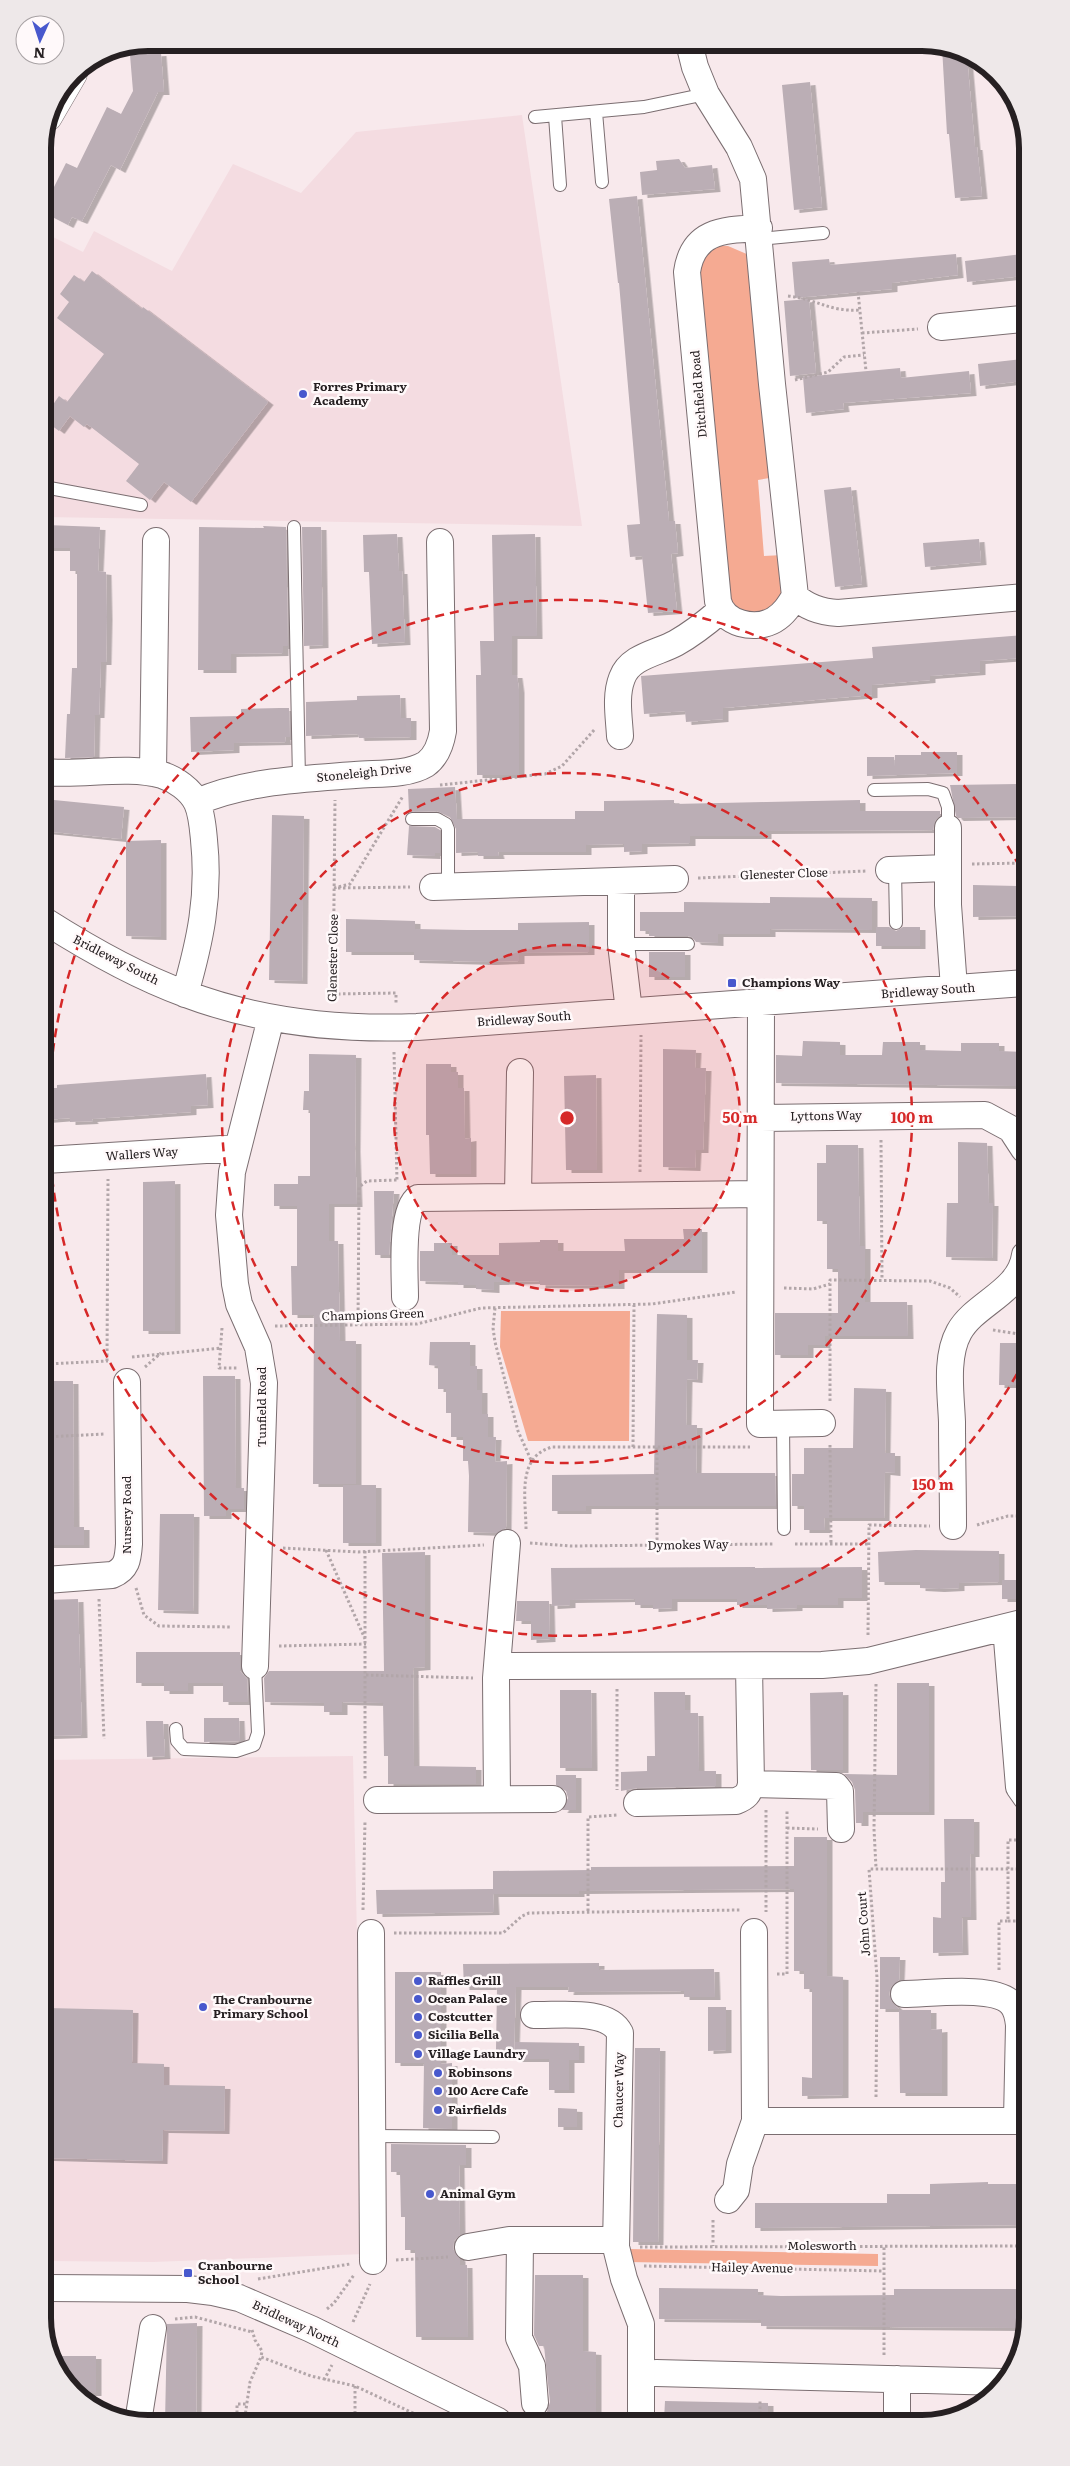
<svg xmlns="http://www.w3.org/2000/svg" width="1070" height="2466" viewBox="0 0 1070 2466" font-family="Literata,serif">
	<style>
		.built { fill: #f4dce1 }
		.green { fill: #f5aa92 }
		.building { fill: #bbaeb5; filter: url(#shadow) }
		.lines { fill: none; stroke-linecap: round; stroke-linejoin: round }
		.lane-casing { stroke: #7b6e71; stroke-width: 14 }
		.street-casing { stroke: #7b6e71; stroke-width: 28 }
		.secondary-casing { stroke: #7b6e71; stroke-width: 29 }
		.path { stroke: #b2a6a9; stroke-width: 3; stroke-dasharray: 2.5 2.5; stroke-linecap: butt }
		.lane { stroke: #fff; stroke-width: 12 }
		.street { stroke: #fff; stroke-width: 26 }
		.secondary { stroke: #fff; stroke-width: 28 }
		.ring { fill: none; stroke: #d62828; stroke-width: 2.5; stroke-dasharray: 9 6 }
		.poi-dot { fill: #4858cd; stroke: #fff9fa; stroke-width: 2 }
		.labels { text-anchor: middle; stroke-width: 5; stroke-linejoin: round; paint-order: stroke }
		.poi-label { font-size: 12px; font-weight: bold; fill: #262022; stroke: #fff9fa; text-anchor: start }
		.street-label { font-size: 12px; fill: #262022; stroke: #fff9fa }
		.rim { fill: none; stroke: #262022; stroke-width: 6 }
		.centre { fill: #d62828; stroke: #fff9fa; stroke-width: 2.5 }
		.ring-label { font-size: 15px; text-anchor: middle; font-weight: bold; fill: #d62828; stroke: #fff9fa; stroke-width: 5; stroke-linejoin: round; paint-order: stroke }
	</style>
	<defs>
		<filter id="shadow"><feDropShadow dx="5.5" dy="3" stdDeviation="0" flood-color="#0004"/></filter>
	</defs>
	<rect width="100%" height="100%" fill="#f8e9ec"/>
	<path class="built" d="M522,115L582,526L44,517L43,232L83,252L94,231L172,271L233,164L301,193L356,132Z
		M353,1756L364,2254L153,2262L48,2261L47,1760Z"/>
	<path class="green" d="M713,246H728L749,255L775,477L758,480L764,556L783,555C784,576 789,601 765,611C758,614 747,612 741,612L725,598L699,270L704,250Z
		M501,1311H630L629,1441H528L500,1347Z
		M628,2249L878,2254V2266L627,2262Z"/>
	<path class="building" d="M942,47L967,57L975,147H977L982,196L955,198L949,134H947Z
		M161,53L164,92H158L120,170L111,165L82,221L72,217L68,225L45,213L50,206L46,203L66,163L77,168L107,107L121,114L133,91L130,55Z
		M810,82L822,207L794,210L782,85Z
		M679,159L685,168L712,165L715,189L642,195L640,172L657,170L656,161Z
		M637,196L669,521H675L678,553L671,554L677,611L648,613L642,556L630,557L627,525L640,524L619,283H618L609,199Z
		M956,254L958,275L892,283V289L795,298L792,262L829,259L830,265Z
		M1022,254V276L967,282L965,261Z
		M92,271L142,309L143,307L268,402L191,502L164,482L150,500L126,481L139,464L87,424L84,427L70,416L59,431L43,419L59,396L67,402L104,354L57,318L69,302L60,294L74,275L84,282Z
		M809,299L816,373L790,376L784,301Z
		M1022,359V381L980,386L978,364Z
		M900,368L901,378L969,371L971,393L843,403L844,409L806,413L803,377Z
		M851,487L862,584L835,587L824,490Z
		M46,525L100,527L98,571L106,572L107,617L106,662H101L99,715H95L94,757L65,758L67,714H70L72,668H77V571H70V548H45Z
		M263,526L286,527L288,646H283V653L231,654V670H198L199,527L264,528Z
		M302,527H321L323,645L304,646Z
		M397,534L399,571H402L405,642L372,644L369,572H364L363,535Z
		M535,534L537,636H512V675H517L519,690V775H477L476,675H481L480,641H494L492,535Z
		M979,539L981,562L925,567L923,543Z
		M1023,635V658L980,661V672L930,676V680L872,685V695L723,708V719L686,722L685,711L644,714L641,676L873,658L872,647Z
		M400,695L401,718H411V737L359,738L358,734L306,736V702L357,700V696Z
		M280,708H289L290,737H285L286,742L234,743V750L191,752L190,717L241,716V709Z
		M921,752H957V773L867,776V757H894V767L895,755H921Z
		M1024,784V817L958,818L956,816L950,785Z
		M455,787L457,819H575V811H604V801L674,800V804L860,800V811H940V816L935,821L933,830L766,831V836H690V843L642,844V851L624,852V844L586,845V852H498L499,856H478V852L456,853V829L450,817L437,811L409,812L408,789Z
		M44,799L124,807L121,839L44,831Z
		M272,815L304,816L302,981L269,980Z
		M409,826L435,827L440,830V853H435V856L407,855Z
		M161,840V937L126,936V841Z
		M973,885L1024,886V916L973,917Z
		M770,897L872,898V930L770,929V934H718V943L696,942L692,937L688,936H649V931H640V912H684V902L770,903Z
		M346,919L415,921V929L467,930H518V923L589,922V952L519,953V961L490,962L414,960V952H346Z
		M876,927H889L896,931L903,927H920V946H876Z
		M649,952H685V977H649Z
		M803,1041L840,1042V1055H882L883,1042H920V1050L961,1051V1043H999V1051L1024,1052V1080H1016V1086L776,1083V1055L802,1056Z
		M663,1049L696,1050L695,1068H706L703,1150H696L695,1168L663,1167Z
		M309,1054L356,1055L355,1149L357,1204H329V1241H338L340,1341H356V1484H313L314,1315H292L291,1266H297V1206H274V1184H298V1176H310V1110H303L304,1091H309Z
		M426,1064H451V1072H458V1088H464L465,1139L471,1138V1174H430L429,1135H426Z
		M206,1074L208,1105L191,1106V1112L92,1119L93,1121L70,1122V1118L45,1120V1088H57V1085Z
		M596,1075L597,1170H566L564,1076Z
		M958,1142L987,1143L989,1203H993L992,1258L946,1257L947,1203H958Z
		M826,1145H858L860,1246H865V1302H907L908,1336H825V1345H808V1355H775V1313H838V1269H827V1221H817V1163H826Z
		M175,1181V1331H143V1182Z
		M374,1191H394L389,1255H375Z
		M683,1229H702V1270H619V1286L540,1285V1281L494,1282V1290L476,1289V1285H458V1282L420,1281V1251H434V1243H452V1255H499V1243L540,1242V1240H558V1251H625L624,1239H684Z
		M657,1314L687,1315V1360H698L697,1380L687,1379L686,1425H697L696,1473H775L776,1506H586V1511H552V1475L654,1474Z
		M430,1342H470V1366H477V1390H482V1414H488V1437H496L495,1462L507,1461L506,1528L497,1533L468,1532L469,1476L468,1461H463V1437H451V1413H446V1389H438V1366L429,1365Z
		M1000,1343H1025V1385H999Z
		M203,1376H235L236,1488H244V1509H226V1516H204Z
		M46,1381H73L74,1527H84V1545H46Z
		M854,1388L886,1389L885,1453H895V1473L885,1472L884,1518H824L825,1530H804V1506H792V1474H804V1448H853Z
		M343,1485H376V1543H343Z
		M160,1514H194L193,1611L158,1610Z
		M916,1550L999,1551V1582L959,1583V1588L939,1589L920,1588V1582H879L878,1552Z
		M425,1552V1667L413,1668L414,1766L476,1767V1784H388V1756H384L383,1703L342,1702V1712H324V1703L265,1702L264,1678L269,1671H384L382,1553Z
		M755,1567V1568L862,1567V1598H838V1605H797V1608L767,1609V1605H737V1599H672V1608L653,1609V1605H635V1599L570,1600V1605L552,1606L551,1568Z
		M1002,1580H1026V1599H1002Z
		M78,1599L82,1735L47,1736L46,1600Z
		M517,1601H549L550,1639L531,1640V1621H516Z
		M136,1652H240V1671L247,1679L248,1702H223V1683H188V1691H164V1683H136Z
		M897,1683H929V1812H863V1823H856L855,1790L852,1782L844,1774L897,1775Z
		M560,1690H591L592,1768H560Z
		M654,1692H685V1710H690V1713H698L699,1771H716V1786L637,1788L621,1791V1772L647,1771V1756H655Z
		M843,1692V1770H811L810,1693Z
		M204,1718H239L240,1741L204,1742Z
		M146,1721H163L165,1756L147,1757Z
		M556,1775H576V1810H562L568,1798L566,1791L556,1785Z
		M944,1819H974V1854H970L971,1917H962L963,1952L933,1953V1917L941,1918V1882H945Z
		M794,1837H827V1976L843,1977V2095L802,2096V2077L812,2078V1989H804V1971H794V1889L579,1891V1894H493L494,1912L377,1914L376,1890L493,1889V1871L591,1870V1867L794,1866Z
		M880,1957H900L899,1980L891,1987L889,1994L892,2002L899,2009H880Z
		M599,1963V1970L714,1969L715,1997H684V1991L568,1992L569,1987H516L514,2050H496L497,1987H464L463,1964Z
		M395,1972H441V2064L452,2063V2129L423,2128L424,2063H395Z
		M708,2007H726V2050L708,2051Z
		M47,2008L133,2010L132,2063L164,2064V2085L225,2086L224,2131L163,2130L162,2161L48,2158Z
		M899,2010H931V2030L942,2029V2093H900Z
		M515,2042L579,2043V2060H569V2090H549V2059H514Z
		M635,2048H660L658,2242H633Z
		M558,2108L577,2109V2127H558Z
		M391,2144L466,2145V2165H459L460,2235L454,2241L453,2249L460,2259V2265H467L468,2337H416L415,2250H405V2217H401L400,2172H391Z
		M988,2182V2184H1027V2225L755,2228V2203H887V2194H930V2184Z
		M535,2275H583V2351L596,2352V2420L544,2421L550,2402L544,2346H539L534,2335Z
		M659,2288L758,2289V2295L781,2296L894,2295V2289H1027L1028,2318L1024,2328L761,2326V2320L659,2319Z
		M197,2323L196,2423H165L167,2324Z
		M51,2356H96V2393H77Z
		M665,2401L768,2403V2419L664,2420Z"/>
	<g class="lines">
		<defs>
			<path id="lane" d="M596,112L602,182
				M555,116L560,185
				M535,117L644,107L706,94
				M760,239L823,233
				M44,487L141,505
				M294,527L299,779
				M874,790L928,789L943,793L948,807V828
				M412,819H437L446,824L448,829V886
				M895,870L896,923
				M621,944H688
				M783,1422L784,1529
				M176,1729L177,1741L184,1749L236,1751L254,1745L258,1733L255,1666
				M374,2136L493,2137"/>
			<path id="street" d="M689,43L695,67L706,94L739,147L753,179L772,384L795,596C807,608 821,612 838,613L1023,597
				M759,228C724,230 693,230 687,272L718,601C723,624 755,631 774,620C784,614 789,606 795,596
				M941,327L1022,319
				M620,736C619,717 615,696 622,678C630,656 658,653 676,643C692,634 706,623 720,611
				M44,772C82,776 126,765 162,775C175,779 191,790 197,803C202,814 203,829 204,840C210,897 200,941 185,994
				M153,773L156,541
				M197,802C245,781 302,779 355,775C377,773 406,776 426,764C437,756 441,743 443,731L440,542
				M948,828V905L954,988
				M889,870L948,868
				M621,881V944L629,1011
				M433,887L675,879
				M45,921C89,949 136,976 186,994C260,1022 339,1030 417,1027L1024,983
				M761,1001L760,1424L822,1423
				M762,1118L985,1115L1011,1129L1024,1149
				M45,1160L238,1148
				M518,1196L520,1072
				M405,1297C405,1276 400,1210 418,1198L760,1194
				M953,1526C953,1491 952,1457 952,1422C951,1395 945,1357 959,1332C975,1303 1020,1292 1025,1255
				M46,1580L112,1575C127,1569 128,1559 129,1544L127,1382
				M1006,1627L1019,1787L1026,1797
				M255,1666L264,1383L258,1347L239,1304L235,1284L229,1215L232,1172L271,1018
				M497,1666L822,1665L868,1661L1026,1622
				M751,1784L836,1786L840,1791L841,1829
				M497,1799L496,1678L507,1543
				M377,1800L553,1799
				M637,1803L736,1801C746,1797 749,1794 751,1784L749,1666
				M371,1933L373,2261
				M904,1994C930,1994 993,1985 1011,2003C1017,2009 1018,2016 1019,2025L1017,2120
				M534,2015C558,2016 608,2008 620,2033L616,2247L624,2279L641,2324V2420
				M755,2121H1027
				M728,2200L736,2190L740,2164L755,2121L754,1932
				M520,2240L519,2338L532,2366L535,2403
				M468,2247L509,2240H616
				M48,2288L188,2289L213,2292L239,2298L311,2329L498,2421
				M656,2373L1003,2382
				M897,2418V2379
				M138,2422L153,2328"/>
			<path id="secondary" d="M48,117L73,74"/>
		</defs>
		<use href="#lane" class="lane-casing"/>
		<use href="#street" class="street-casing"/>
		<use href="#secondary" class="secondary-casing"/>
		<path class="path" d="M858,292L866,371
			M788,296C817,299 829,312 860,310
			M862,333L918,329
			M795,380L828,372L844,357L864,355
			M440,785L545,774L562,766L595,729
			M972,864L1024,863
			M698,878L866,871
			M334,888L350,884L403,796
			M338,888L410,887
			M333,994L396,993V1004
			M333,1001L335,800
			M394,1052L397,1181
			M881,1140L882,1280
			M640,1172L641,1035
			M784,1288L813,1289L830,1284
			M495,1308L493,1328L495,1342L518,1431L531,1460
			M358,1325L359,1187L367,1181L397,1180
			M275,1326L417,1324L481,1308L652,1304L736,1292
			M222,1328L219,1368H237
			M993,1330L1025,1335
			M132,1357L221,1348
			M107,1361L108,1179
			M46,1364L108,1361
			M145,1367L161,1353
			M830,1401V1280L930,1281L950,1288L960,1297
			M46,1437L104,1434
			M830,1445L831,1545
			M633,1447L634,1305
			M977,1525L1008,1516H1025
			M526,1529C526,1499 516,1457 552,1447H750
			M530,1543L571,1546L773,1544
			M795,1544H869
			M657,1545V1447
			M283,1548L358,1552L484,1545
			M326,1550L365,1639
			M365,1551V1780
			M136,1588L144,1615L159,1626L232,1627
			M99,1599L104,1739
			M868,1635L869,1525L930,1526
			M279,1646L366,1644
			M366,1675L473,1678
			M876,1684L874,1829L876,1868
			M617,1689V1790
			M766,1810V1912
			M787,1828L818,1829
			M363,1910L365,1821
			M588,1911V1817L617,1815
			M1008,1921H1026
			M394,1933H503L522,1916L529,1913L740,1910
			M999,1970V1921H1008V1840H1026
			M777,1974H787V1810
			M876,2097L877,1978L869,1869H1026
			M713,2220V2246
			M640,2247L1027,2246
			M396,2260L448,2257
			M644,2266L884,2271
			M258,2279L350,2264
			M327,2309L334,2303L354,2275
			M175,2319L195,2317L252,2332
			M353,2322L370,2284
			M252,2330L255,2340L262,2351L261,2357L311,2376L355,2386L430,2421
			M884,2355V2246
			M324,2380L332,2365
			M355,2386V2422
			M760,2419V2399
			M237,2423V2404H246
			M244,2423L250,2382L261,2357"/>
		<use href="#lane" class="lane"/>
		<use href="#street" class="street"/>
		<use href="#secondary" class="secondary"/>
	</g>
	<circle cx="567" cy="1118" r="173" fill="#d62828" fill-opacity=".12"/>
	<g class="ring">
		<circle cx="567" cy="1118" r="173"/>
		<circle cx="567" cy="1118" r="345"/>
		<path d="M1024 1361A518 518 0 1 1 1022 871"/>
	</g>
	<g class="poi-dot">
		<circle cx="303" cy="394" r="5"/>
		<rect x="727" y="978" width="10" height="10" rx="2.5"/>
		<circle cx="418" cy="1981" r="5"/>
		<circle cx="418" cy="1999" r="5"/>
		<circle cx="203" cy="2007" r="5"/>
		<circle cx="418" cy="2017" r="5"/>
		<circle cx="418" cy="2035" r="5"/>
		<circle cx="418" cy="2054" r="5"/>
		<circle cx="438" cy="2073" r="5"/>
		<circle cx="438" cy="2091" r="5"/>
		<circle cx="438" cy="2110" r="5"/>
		<circle cx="430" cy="2194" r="5"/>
		<rect x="183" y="2268" width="10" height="10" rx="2.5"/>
	</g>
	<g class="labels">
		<g class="poi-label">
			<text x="313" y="391">Forres Primary<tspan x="313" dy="14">Academy</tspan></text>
			<text x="742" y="987">Champions Way</text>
			<text x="428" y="1985">Raffles Grill</text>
			<text x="428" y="2003">Ocean Palace</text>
			<text x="213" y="2004">The Cranbourne<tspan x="213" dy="14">Primary School</tspan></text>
			<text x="428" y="2021">Costcutter</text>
			<text x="428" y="2039">Sicilia Bella</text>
			<text x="428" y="2058">Village Laundry</text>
			<text x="448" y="2077">Robinsons</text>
			<text x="448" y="2095">100 Acre Cafe</text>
			<text x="448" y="2114">Fairfields</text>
			<text x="440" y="2198">Animal Gym</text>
			<text x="198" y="2270">Cranbourne<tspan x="198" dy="14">School</tspan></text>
		</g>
		<g class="street-label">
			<text transform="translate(699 394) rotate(-95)" y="4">Ditchfield Road</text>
			<text transform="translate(364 773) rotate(-6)" y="4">Stoneleigh Drive</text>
			<text transform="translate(784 874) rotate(-2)" y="4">Glenester Close</text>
			<text transform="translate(333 958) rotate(-89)" y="4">Glenester Close</text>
			<text transform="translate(116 960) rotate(27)" y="4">Bridleway South</text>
			<text transform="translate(928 991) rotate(-4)" y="4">Bridleway South</text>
			<text transform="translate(524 1019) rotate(-4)" y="4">Bridleway South</text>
			<text transform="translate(826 1116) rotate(-1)" y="4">Lyttons Way</text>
			<text transform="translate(142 1154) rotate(-4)" y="4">Wallers Way</text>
			<text transform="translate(373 1315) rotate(-2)" y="4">Champions Green</text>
			<text transform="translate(262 1407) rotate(-90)" y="4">Tunfield Road</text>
			<text transform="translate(127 1515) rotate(-90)" y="4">Nursery Road</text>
			<text transform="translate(688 1545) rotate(-1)" y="4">Dymokes Way</text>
			<text transform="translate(864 1924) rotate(-94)" y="4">John Court</text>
			<text transform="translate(619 2090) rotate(-89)" y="4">Chaucer Way</text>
			<text x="822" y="2250">Molesworth</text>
			<text transform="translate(752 2268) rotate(1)" y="4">Hailey Avenue</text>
			<text transform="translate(296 2324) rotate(25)" y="4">Bridleway North</text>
		</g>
	</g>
	<path d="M0 0H1070V2466H0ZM148 51H922A97 97 0 0 1 1019 148V2318A97 97 0 0 1 922 2415H148A97 97 0 0 1 51 2318V148A97 97 0 0 1 148 51Z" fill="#eee8e9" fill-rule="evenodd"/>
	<path class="rim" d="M148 51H922A97 97 0 0 1 1019 148V2318A97 97 0 0 1 922 2415H148A97 97 0 0 1 51 2318V148A97 97 0 0 1 148 51Z"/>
	<circle cx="567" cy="1118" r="8" class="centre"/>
	<g class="ring-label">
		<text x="740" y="1123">50 m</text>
		<text x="912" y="1123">100 m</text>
		<text x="933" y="1490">150 m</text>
	</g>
	<g transform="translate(40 40) rotate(183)"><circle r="24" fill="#fff9fa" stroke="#a8a2a4"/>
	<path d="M0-4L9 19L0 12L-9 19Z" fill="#4858cd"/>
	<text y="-8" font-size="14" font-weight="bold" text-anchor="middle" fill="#262022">N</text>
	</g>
</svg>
